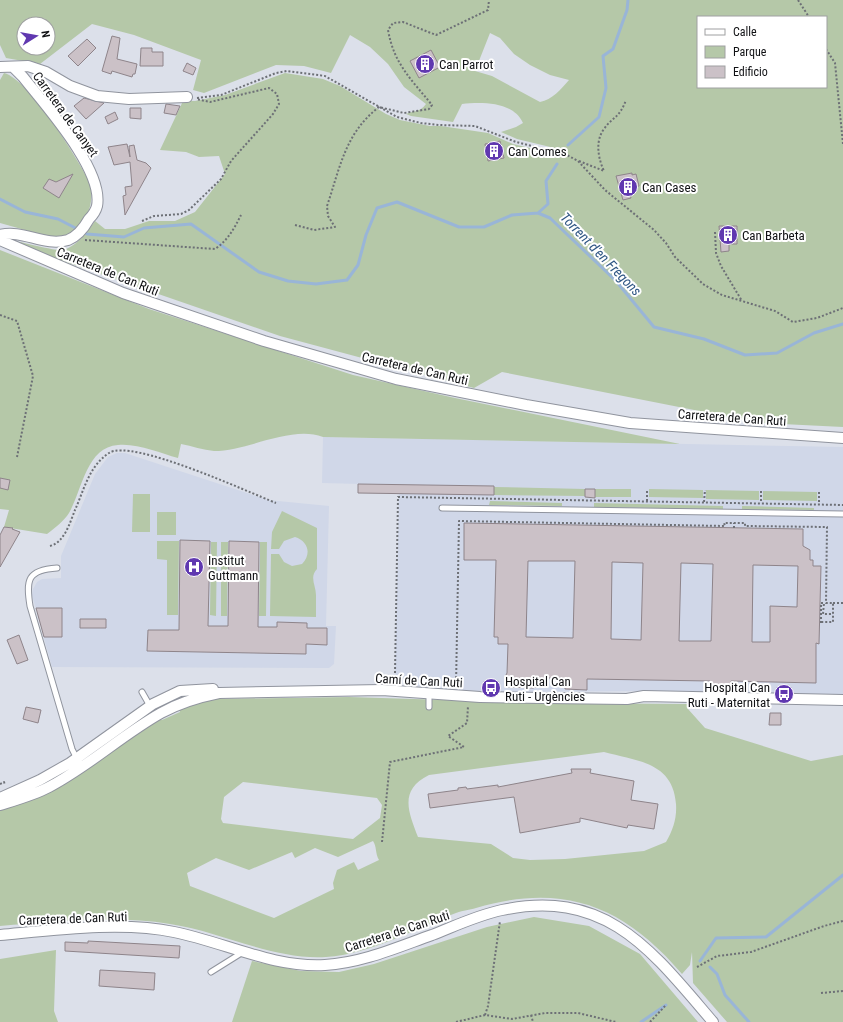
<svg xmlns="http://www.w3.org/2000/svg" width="843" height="1022" viewBox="0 0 843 1022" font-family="'Roboto Condensed',sans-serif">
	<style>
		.built { fill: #d0d7e8 }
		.green { fill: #b5c8a8; fill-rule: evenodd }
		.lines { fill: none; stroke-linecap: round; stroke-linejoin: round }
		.stream { stroke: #99b5d7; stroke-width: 3 }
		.building { fill: #cbc1c7; stroke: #8e848a; fill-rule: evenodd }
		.service-casing { stroke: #90949e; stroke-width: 7 }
		.minor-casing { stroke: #90949e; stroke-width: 12 }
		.path { stroke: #6d7076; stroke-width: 2; stroke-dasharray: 2 2; stroke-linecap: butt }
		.service { stroke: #fff; stroke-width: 5 }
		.minor { stroke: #fff; stroke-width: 10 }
		.labels { text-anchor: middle; stroke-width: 4; stroke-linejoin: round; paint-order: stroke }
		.poi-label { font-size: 13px; fill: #101114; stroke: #fff; text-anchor: start }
		.street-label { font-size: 13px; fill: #101114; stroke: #fff }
		.water-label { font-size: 14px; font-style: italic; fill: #2f5684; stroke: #fff }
	</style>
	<rect width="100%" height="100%" fill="#dce0ea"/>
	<path class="built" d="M323,437L843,447V695L647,691L465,692L395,683L399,485L322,483Z
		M117,453H125L268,500L329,506L326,626H336L334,664L329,668L52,667L32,595L33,589L37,582L42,579L61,578V556L95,474L108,457Z"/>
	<path class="green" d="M0,0H843V427L760,423L502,372L474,388L280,336L60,260L16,241C25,243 55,251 63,250C76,247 88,231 95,221L105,229H125L149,221H175L195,212L225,174L219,156L199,157L186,152L160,150L183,101H195L225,95L285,73L323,79L340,86L386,114L400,120L430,126H441L488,133L513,144L559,155L567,151L517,139L501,132L516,127L523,123C513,101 481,102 462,104L453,122L411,116L406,114C412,111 421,112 426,104L404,87L388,64L370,47L350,35L331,73L304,66L276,65L204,93L193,90L201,60L134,35L92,24L40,64L6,58L0,45ZM698,17H826V87H698ZM24,24H48V48H24ZM490,33L500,38L514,54L530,65L550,75L569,80C561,89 552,100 540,102L492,76L475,71Z
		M4,73C30,80 76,157 90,182C95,204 87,218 74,236L57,239L0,223V80Z
		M0,250L149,309L353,375L455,398L680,444L323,437C291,425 248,451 214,451C203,450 192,446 181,444L178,458C160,453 137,443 118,445C86,447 82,491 69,513C64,521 55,528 47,534L4,527L9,510L0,509Z
		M494,487L585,489V496L494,495Z
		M595,489H631V497H595Z
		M649,489L703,490V498L649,497Z
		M706,490L759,491V500L706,499Z
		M763,491L817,492V501L763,500Z
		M133,494H150V532H132Z
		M490,501L562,503V506L489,505Z
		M594,503L723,506V509L594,507Z
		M742,506L814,508V510L742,509Z
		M282,511L317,528V569C309,577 316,586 316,595C316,601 316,610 316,617L270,616L271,554H279L284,562L292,566L302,564C312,554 308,541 295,537L284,541L279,549H271L272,532Z
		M157,512H176V535H157Z
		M157,541H179L178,615H167V560L157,559Z
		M211,542H217L216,616L210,615Z
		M221,542H228L227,616H221Z
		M260,542H267L266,616H259Z
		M349,697L546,703L687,704L688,709L705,728L811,761L843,755V1022H727L693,983L692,952L690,965L682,974C624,906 564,882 476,908C469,910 464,910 456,913C414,929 371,954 326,957C272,960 223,932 170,924C114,915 56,922 0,926V810L3,807L46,791L158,718L162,720L180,712L179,708L211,699ZM604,752C637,761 673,762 676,804C677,818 673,830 666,842L644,851L565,859L530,860L513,858L491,844L418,837C408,811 399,790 429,775ZM243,782L377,798L382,805L380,818L353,839L223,823L221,819L224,797ZM373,841C377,847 375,853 379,860L358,870L354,862L337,870L333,883L334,889L274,918L190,886L187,873L216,858L249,870L292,852L295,858L315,848L338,857Z
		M534,917L589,926L640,954L698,1022H232L252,961L301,971L339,972L374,964L487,927Z
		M56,950L54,1011L58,1022H0V959Z"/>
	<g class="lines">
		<path class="stream" d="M568,145L599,117L606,88L603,56L613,49L627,10L628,0
			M0,199L25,212L58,219L87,234L124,237L144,228L191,224L259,272L288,281L316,284L347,280L358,265L366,235L377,208L397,202L459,227H484L512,215L538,213L550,218L616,281L654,327L704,339L745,355L777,353L814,333L843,324
			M538,213L548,204L546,181L557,164
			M700,961L716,938L766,937L843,875
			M710,967L717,974L725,995L749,1022
			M641,1022L666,1005"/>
	</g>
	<path class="building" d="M112,36L120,38L117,59L137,64L135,74H133L132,77L112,71L111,74L102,71Z
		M87,39L96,48L78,66L68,56Z
		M141,48H152V52H163V66H140Z
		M431,50L440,67L419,78L410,61Z
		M187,63L196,68L193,75L183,71Z
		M84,98L104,103L86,119L74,106Z
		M166,104L180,106L176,115L164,113Z
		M130,108H141V119L130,118Z
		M115,112L118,119L108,124L105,117Z
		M500,141L504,158L488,161L485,144Z
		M127,144L130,157L129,146L134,145L137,160L146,163L151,168L125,215L123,196L126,195L125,187L132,186L130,162L114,165L108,147Z
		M632,173V175L636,174L639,186L635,187L636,191L630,193L631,198L623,200L616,176Z
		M73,174L59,198L43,188L49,179L56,182Z
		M719,226H737V244H729V251L721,252Z
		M0,478L10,480L8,490L0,488Z
		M358,484L494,486V495L358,493Z
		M585,489H595V498L585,497Z
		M464,523L803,529V546L810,550V560H813V566H821L819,644L816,643V683L731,681L730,691H709L710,681L587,679V690L565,689V678H542L536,687L533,688L508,687L505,684V677L507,673L508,644H498V637H494L496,560H464ZM528,561H575L573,638L526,637ZM612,562L643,563L641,640L611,639ZM681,563L713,564L711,641H679ZM753,565L798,566L797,607L770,606V642H752Z
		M4,527L13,528L12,529L20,532L0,567V535Z
		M180,540L210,541L208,626H228L229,541L259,542L258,627H277V622L307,623V628H327V645L306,644V654L147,651L148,630H179Z
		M36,608H62V637H44Z
		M80,619H106V628H80Z
		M19,635L28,660L17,664L7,640Z
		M26,707L41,710L38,723L23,719Z
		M770,713H781V725H769Z
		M571,769H591L590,773L634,781L631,800L658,804L654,829L628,825L627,828L580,818V822L520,833L514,797L430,808L428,794L458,790V788L466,787L467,789L498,785V787L572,773Z
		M88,941L180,946L179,958L65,951V942L88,943Z
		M100,970L155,973L154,990L99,986Z"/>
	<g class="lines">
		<defs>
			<path id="service" d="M442,508L843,514
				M57,568C27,570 26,580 30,606L72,749L77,759
				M142,692L150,706
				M429,707V692
				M211,972L243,952"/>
			<path id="minor" d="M0,67L28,66L46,72L70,86L97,96L129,99L187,97
				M0,235C23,229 44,247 68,240C78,236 84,228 89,219C92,216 96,210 97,206C104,170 45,105 23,77L14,68
				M0,240L123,293L264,341L396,379L526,405L630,423L843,438
				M0,798L40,780L70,763L153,704L180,691L213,689
				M0,805C16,800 34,795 49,787C89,766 122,735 161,713C179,703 199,697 219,693L382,690L480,697L627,699L644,696L843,700
				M0,935C54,930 122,921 174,932C224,942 273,968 325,965C362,963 398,947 432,935C455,926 478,915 502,910C607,888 652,951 713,1022"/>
		</defs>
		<use href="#service" class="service-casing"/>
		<use href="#minor" class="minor-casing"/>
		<path class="path" d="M798,0L809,17
			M826,49L835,63L843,144
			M197,98L221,95L276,73L287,71L325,76L397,117L421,123L439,125L475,126L516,142L567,155L578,161L605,190L654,230L666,243L675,257L703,284L722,295L775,311L793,322L817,318L843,308
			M579,161L604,171C598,158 595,141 604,129C613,116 619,119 626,100
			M142,221L154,216L181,214L189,210L221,179L231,161L273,114L279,104L277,94L269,88L210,102L196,99
			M295,225L314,230L335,227L328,216L327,206C340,168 345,133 379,107L404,113L429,109L432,105C411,79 394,64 388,30L393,23L403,22L436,35L488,10L489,0
			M715,232L716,253L721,266L742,301
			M85,240L215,249C228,240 234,229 241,215
			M0,315L17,321L33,376L17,457
			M761,491V503
			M819,492V504
			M647,501V489
			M704,502L705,490
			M734,528V523
			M50,546C65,542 70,522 75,510C84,490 89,466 109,453C131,438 248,492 276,503
			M833,603H843
			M820,622H821V603H824L823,614H833
			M395,673L398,497L843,505
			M456,686L459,521L725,526L724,523H745V526L827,527L826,603H833V622H821
			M0,784L4,782L5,785
			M382,842L390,762L464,747L448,736L467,723L468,706
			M697,967L717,956L751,952L824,926L843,921
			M821,993L843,991
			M485,1015L488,1006L500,921
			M531,1015L533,1022
			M456,1022L485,1015L512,1019L545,1013H578L616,1022
			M650,1022L666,1005"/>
		<use href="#service" class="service"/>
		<use href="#minor" class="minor"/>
	</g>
	<defs>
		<symbol id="building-disc" viewBox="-11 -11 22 22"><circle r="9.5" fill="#6038b0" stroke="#fff"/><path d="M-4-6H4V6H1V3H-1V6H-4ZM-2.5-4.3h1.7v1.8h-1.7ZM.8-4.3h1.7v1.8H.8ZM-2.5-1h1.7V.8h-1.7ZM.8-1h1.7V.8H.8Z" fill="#fff"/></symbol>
		<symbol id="hospital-disc" viewBox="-11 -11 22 22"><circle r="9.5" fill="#6038b0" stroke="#fff"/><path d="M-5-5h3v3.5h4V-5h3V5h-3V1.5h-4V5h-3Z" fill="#fff"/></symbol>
		<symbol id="bus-disc" viewBox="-11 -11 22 22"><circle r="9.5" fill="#6038b0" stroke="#fff"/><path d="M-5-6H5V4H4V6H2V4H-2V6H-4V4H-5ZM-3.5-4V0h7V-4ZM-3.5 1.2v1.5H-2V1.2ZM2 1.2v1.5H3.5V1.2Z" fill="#fff"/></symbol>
	</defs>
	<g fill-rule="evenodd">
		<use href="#building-disc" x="414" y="53" width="22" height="22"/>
		<use href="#building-disc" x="483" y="140" width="22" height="22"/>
		<use href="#building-disc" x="617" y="176" width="22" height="22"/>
		<use href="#building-disc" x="717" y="224" width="22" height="22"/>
		<use href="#hospital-disc" x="183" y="556" width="22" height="22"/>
		<use href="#bus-disc" x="480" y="677" width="22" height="22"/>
		<use href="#bus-disc" x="773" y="683" width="22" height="22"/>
	</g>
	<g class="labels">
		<g class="poi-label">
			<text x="439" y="69">Can Parrot</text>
			<text x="508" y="156">Can Comes</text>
			<text x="642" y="192">Can Cases</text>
			<text x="742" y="240">Can Barbeta</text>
			<text x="208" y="565">Institut<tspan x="208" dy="15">Guttmann</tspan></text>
			<text x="505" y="686">Hospital Can<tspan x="505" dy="15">Ruti - Urgències</tspan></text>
			<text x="770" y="692" text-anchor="end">Hospital Can<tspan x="770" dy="15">Ruti - Maternitat</tspan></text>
		</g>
		<g class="street-label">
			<text transform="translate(66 114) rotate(54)" y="5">Carretera de Canyet</text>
			<text transform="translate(108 271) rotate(22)" y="5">Carretera de Can Ruti</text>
			<text transform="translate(415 368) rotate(13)" y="5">Carretera de Can Ruti</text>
			<text transform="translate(732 417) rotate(4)" y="5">Carretera de Can Ruti</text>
			<text transform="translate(419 680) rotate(3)" y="5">Camí de Can Ruti</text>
			<text transform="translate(73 918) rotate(-2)" y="5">Carretera de Can Ruti</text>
			<text transform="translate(397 931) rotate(-18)" y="5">Carretera de Can Ruti</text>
		</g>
		<g class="water-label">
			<text transform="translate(601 254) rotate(46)" y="5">Torrent d'en Fregons</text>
		</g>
	</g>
	<rect x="697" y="16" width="130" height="72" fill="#ffffff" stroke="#9fa0a1"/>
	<rect x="705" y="29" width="20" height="6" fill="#ffffff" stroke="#9fa0a1"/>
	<text x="733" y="36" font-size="12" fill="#101114">Calle</text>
	<rect x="705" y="46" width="20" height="12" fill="#b5c8a8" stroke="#9fa0a1"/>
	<text x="733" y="56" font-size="12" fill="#101114">Parque</text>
	<rect x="705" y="66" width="20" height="12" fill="#cbc1c7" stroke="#9fa0a1"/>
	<text x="733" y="76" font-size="12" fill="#101114">Edificio</text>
	<g transform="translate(36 36) rotate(79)"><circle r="19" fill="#ffffff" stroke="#9fa0a1"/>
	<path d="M0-3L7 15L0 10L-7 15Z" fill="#6038b0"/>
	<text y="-6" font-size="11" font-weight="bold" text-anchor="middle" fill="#101114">N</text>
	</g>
</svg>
